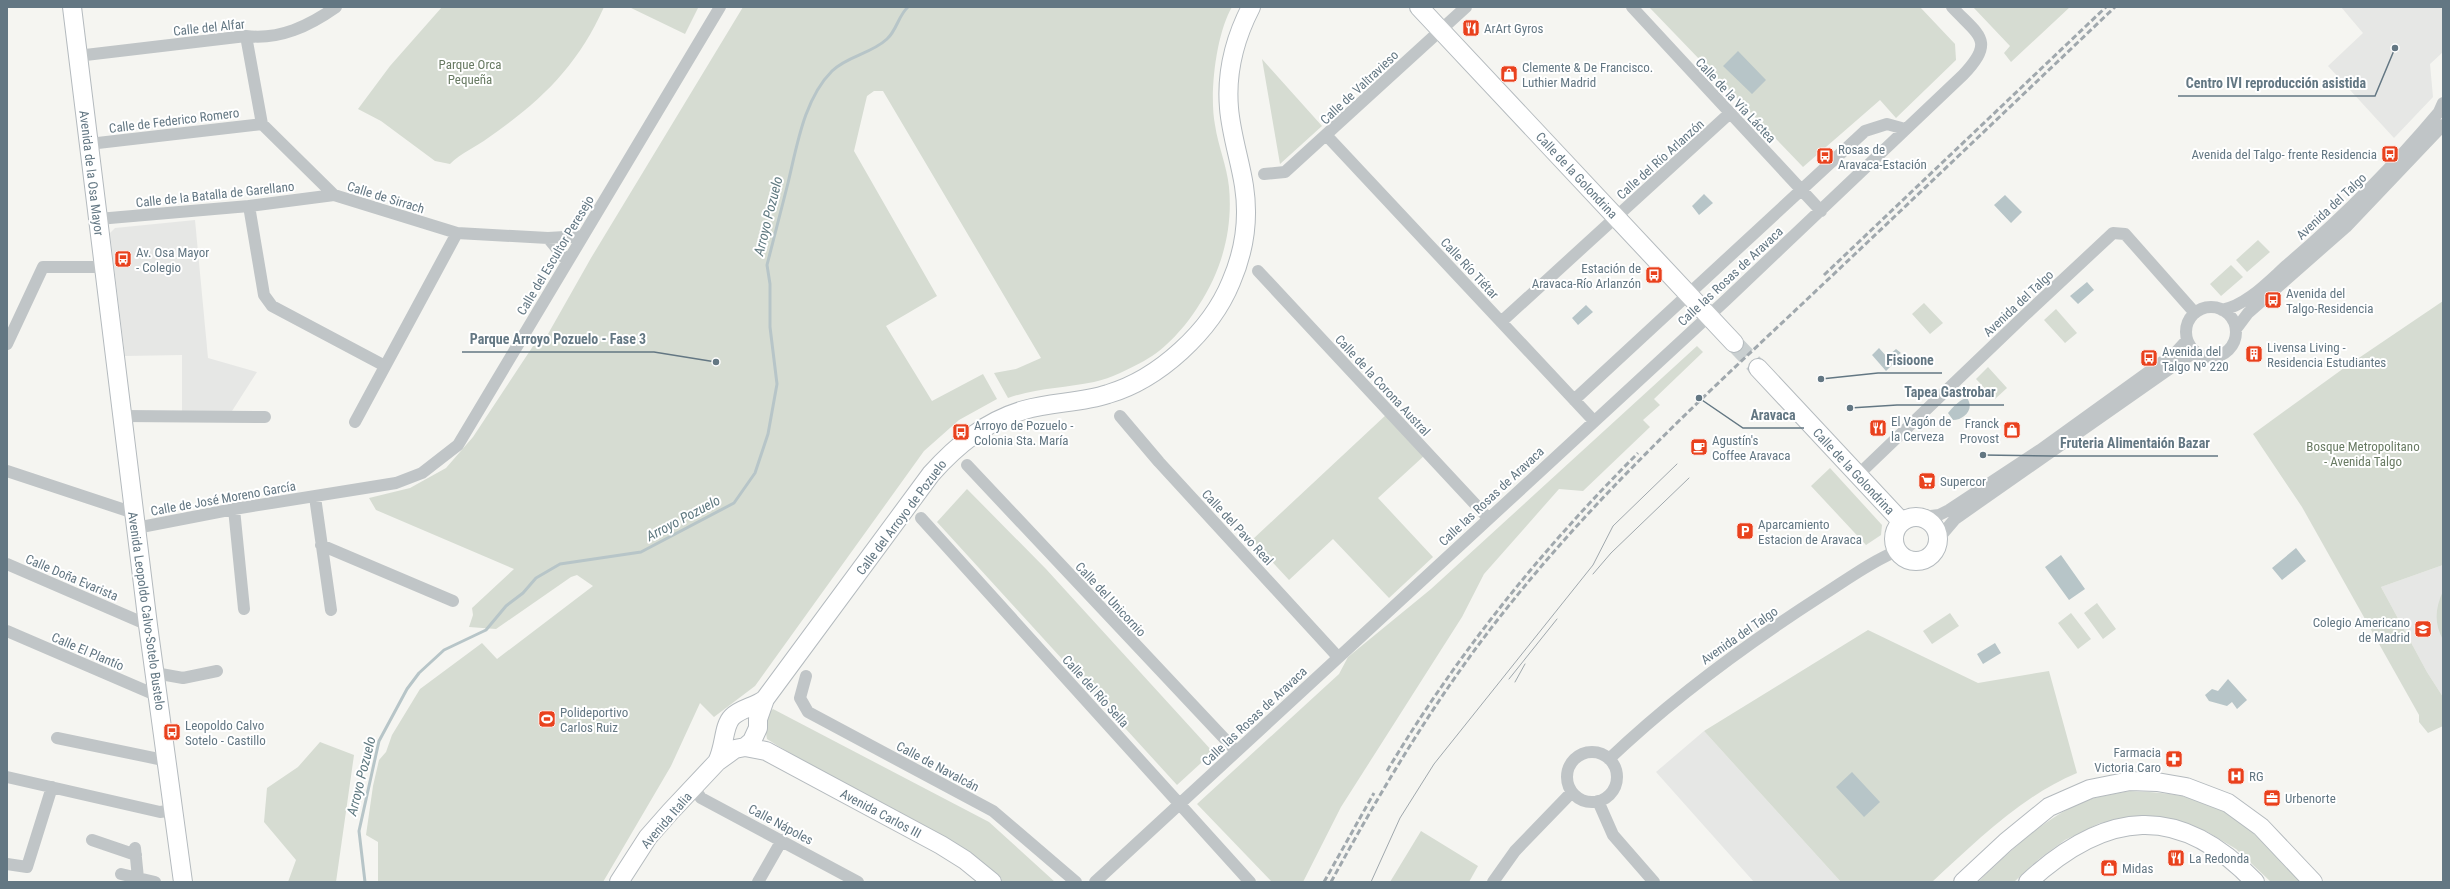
<svg xmlns="http://www.w3.org/2000/svg" width="2450" height="889" viewBox="0 0 2450 889" font-family="'Roboto Condensed',sans-serif">
	<style>
		.built { fill: #e6e7e5 }
		.green { fill: #d6dcd2 }
		.water { fill: #b7c5c8 }
		.lines { fill: none; stroke-linecap: round; stroke-linejoin: round }
		.stream { stroke: #b7c5c8; stroke-width: 3 }
		.secondary-tunnel { stroke: #c9cfd0; stroke-width: 18; stroke-dasharray: 18 9; stroke-linecap: butt }
		.secondary-casing { stroke: #b4babe; stroke-width: 20 }
		.street { stroke: #c0c5c7; stroke-width: 12 }
		.secondary { stroke: #fff; stroke-width: 18 }
		.tram { stroke: #a0a8ad; stroke-width: 1 }
		.rail { stroke: #a0a8ad; stroke-width: 3; stroke-dasharray: 6 3; stroke-linecap: butt }
		.labels { text-anchor: middle; stroke-width: 4; stroke-linejoin: round; paint-order: stroke }
		.street-label { font-size: 13px; fill: #637783; stroke: #fff }
		.poi-label { font-size: 13px; fill: #637783; stroke: #fff; text-anchor: start }
		.park-label { font-size: 13px; fill: #687a62; stroke: #fff }
		.water-label { font-size: 14px; font-style: italic; fill: #5f7980; stroke: #fff }
		.leader { fill: none; stroke: #637783; stroke-width: 1.5 }
		.callout-dot { fill: #637783; stroke: #fff; stroke-width: 1.5 }
		.callout-label { font-size: 14px; text-anchor: middle; font-weight: bold; fill: #637783; stroke: #fff; stroke-width: 4; stroke-linejoin: round; paint-order: stroke }
	</style>
	<rect width="100%" height="100%" fill="#f5f5f1"/>
	<path class="built" d="M2341,7H2443V52L2430,64L2433,97L2394,138L2328,66L2363,33Z
		M195,220L208,358L257,372L232,411L182,412V355L125,356L110,233L115,228Z
		M2443,565V697L2427,672L2381,587Z
		M1704,731L1841,882H1754L1656,772Z"/>
	<path class="green" d="M442,7H604C577,67 541,101 488,138C476,147 461,153 450,164L435,161L381,121L358,109L390,66Z
		M629,7H696L698,8L685,34Z
		M743,7H1232C1216,34 1209,94 1215,125C1218,146 1227,166 1229,187C1233,229 1222,270 1199,305C1186,326 1166,349 1144,361C1129,369 1112,378 1094,382C1065,388 1036,388 1008,398L994,373L1016,369L1041,358L883,91H874L867,96L854,151L937,296L886,326L932,401L983,374L997,399L959,420L924,451L755,686L714,717L700,703L671,766L603,882H378V842L366,835L373,786L379,760L386,752L392,735L420,689L482,643L497,659L593,586L577,575L571,577L496,629L469,627L473,615L472,608L514,569L376,510L369,498L410,488L446,468L473,437L541,334H548L591,258Z
		M1649,7H1920L1955,44L1956,60L1896,118L1880,100L1803,167Z
		M1973,7H2070L2011,62L2004,53L2010,46Z
		M1262,59L1322,126L1280,164Z
		M2258,240L2270,252L2247,272L2236,260Z
		M2231,265L2243,277L2221,296L2210,284Z
		M2443,301V565L2381,587L2427,672L2443,697V726L2428,733L2419,722V715L2302,507L2253,434L2344,368Z
		M1924,303L1943,323L1930,334L1912,314Z
		M2056,309L2077,333L2065,343L2044,320Z
		M1697,346L1703,352L1654,399L1660,405L1643,420L1650,427L1583,491L1559,489L1484,574L1462,617L1341,807L1303,882H1272L1197,804L1339,674L1348,657L1431,589Z
		M1988,367L2007,388L1995,399L1976,379Z
		M1387,414L1425,455L1378,498L1433,557L1389,598L1333,539L1289,580L1252,540Z
		M1830,468L1882,525L1881,535L1866,545L1811,486Z
		M967,489L1046,569L1213,752L1177,785L937,522Z
		M2443,591V640C2434,623 2435,609 2443,591Z
		M2097,603L2116,629L2103,639L2084,613Z
		M1950,613L1959,626L1932,644L1923,631Z
		M2071,613L2091,639L2078,649L2058,623Z
		M1868,630L1978,683L2049,671L2077,773C2020,797 1977,841 1932,882H1841L1704,731Z
		M773,709L989,822L1055,882H1002L969,854L887,811L778,746L767,739C765,727 763,717 773,709Z
		M320,742L354,755L336,882H288L296,860L264,822L267,788L298,767Z
		M2130,791C2150,792 2171,793 2191,798C2237,809 2270,849 2301,882H2271L2236,849L2206,831L2156,817L2100,823L2065,840L2039,859L2014,882H1978C2013,849 2048,813 2094,798C2106,795 2118,793 2130,791Z
		M1421,831L1478,866L1469,882H1390Z"/>
	<path class="water" d="M1738,51L1766,80L1752,94L1723,66Z
		M1704,194L1713,203L1699,215L1692,206Z
		M2005,195L2022,212L2011,223L1994,205Z
		M2087,282L2094,290L2078,304L2070,296Z
		M1586,305L1593,312L1578,325L1572,318Z
		M1879,348L1887,357L1896,349L1901,353L1898,355L1900,357L1886,371L1872,355Z
		M1967,398C1975,409 1964,420 1953,420L1948,413C1952,408 1961,398 1967,398Z
		M2296,548L2306,561L2282,580L2272,568Z
		M2061,555L2085,589L2069,600L2045,567Z
		M1995,643L2001,653L1983,664L1977,654Z
		M2228,679L2247,700L2237,709L2232,702L2227,706L2209,701L2205,695L2212,689L2218,691Z
		M1852,772L1880,802L1864,817L1836,787Z"/>
	<g class="lines">
		<path class="stream" d="M365,882L359,831L379,741L407,689L419,673L444,650L486,630L506,606L523,593L536,578L560,564L641,552L734,503L755,473L768,434L777,384L770,327V284L767,265C774,238 781,210 788,183C797,146 804,99 832,71C847,56 871,54 887,39C897,30 898,16 908,7"/>
		<path class="secondary-tunnel" d="M1734,343L1758,368"/>
		<defs>
			<path id="secondary" d="M72,7L148,625L183,882
				M1419,7L1734,343
				M1758,368L1901,521
				M1894 539a22 22 0 1 1 44 0a22 22 0 1 1-44 0Z
				M745,747L766,751L941,845L965,860L992,882
				M717,762C725,747 723,726 732,717C741,708 755,707 765,699
				M619,882L648,837L670,812L717,762L735,749L745,747L752,741L758,728V719L765,699L931,474C957,445 986,421 1024,410C1052,402 1081,403 1108,394C1159,379 1211,331 1231,282C1244,252 1249,218 1244,186C1240,160 1231,134 1229,108C1226,73 1235,38 1251,7
				M1963,882L2006,842L2049,807L2090,789L2130,781L2157,782L2186,787L2228,803L2261,827L2313,882
				M2028,882C2106,810 2179,802 2255,882"/>
		</defs>
		<use href="#secondary" class="secondary-casing"/>
		<path class="street" d="M1632,7L1821,211
			M246,36L262,124L334,195L457,233L548,238L582,236
			M77,56L246,36C280,40 309,26 336,7
			M1327,136L1593,420
			M89,144L262,124
			M1264,174L1285,172L1466,7
			M249,206L264,295L272,306L385,366
			M98,219L249,206L334,195
			M548,238L567,261
			M1258,271L1488,518
			M2186 332a25 25 0 1 1 50 0a25 25 0 1 1-50 0Z
			M2222,310C2247,305 2268,282 2287,265C2342,218 2392,168 2439,112L2443,103
			M1501,322L1730,113
			M2236,329L2248,313L2346,227L2443,125
			M7,344L43,267H104
			M1574,400L1865,131L1887,124L1905,129
			M123,416L265,417
			M1120,416L1159,462L1338,657
			M355,422L457,233
			M967,465L1236,751
			M7,471L134,513
			M1858,475L2024,316L2113,233L2125,234L2195,313
			M315,497L331,610
			M234,509L244,609
			M1923,517L1939,515L1949,510L2040,450L2176,352L2187,340
			M921,518L1250,882
			M136,528L234,509L396,483L422,473L458,445L720,7
			M1938,539L1955,519L2182,360L2191,355L2199,354
			M321,545L453,601
			M7,564L148,625
			M7,631L158,696
			M155,673L183,678L217,671
			M806,676L800,698L808,712L993,811L1076,882
			M57,738L168,761
			M1567 777a25 25 0 1 1 50 0a25 25 0 1 1-50 0Z
			M1609,759C1674,697 1745,645 1821,596C1845,581 1870,562 1897,551
			M7,777L160,812L174,810
			M694,788L701,798L858,882
			M1598,801L1613,835L1654,882
			M92,840L136,855
			M135,848L138,878
			M7,864L27,867L52,787
			M121,874L155,882
			M758,882L782,840
			M1095,882L1726,300L1963,75C1996,40 1979,36 1952,7
			M1493,882L1515,851L1572,792"/>
		<use href="#secondary" class="secondary"/>
		<path class="tram" d="M1593,574L1611,553L1689,478
			M1509,679L1557,619
			M1515,682L1525,664
			M1371,882L1400,818L1434,764L1593,565L1613,526L1677,464"/>
		<path class="rail" d="M1824,275L2106,7
			M1387,771C1457,654 1542,549 1638,453
			M1324,882L1374,793
			M1331,882C1384,785 1441,689 1511,603C1598,494 1700,400 1801,305C1906,206 2011,106 2115,7"/>
	</g>
	<defs>
		<symbol id="restaurant-square" viewBox="-11 -11 22 22"><rect x="-9" y="-9" width="18" height="18" rx="4" fill="#e9411d" stroke="#fff"/><path d="M-5-6h1v4h1v-4h1v4h1v-4h1v5L-1.5 .5V6h-2V.5L-5-1ZM5-6V6H3V1.5H1.5Q1.5-4 5-6Z" fill="#fff"/></symbol>
		<symbol id="shop-square" viewBox="-11 -11 22 22"><rect x="-9" y="-9" width="18" height="18" rx="4" fill="#e9411d" stroke="#fff"/><path d="M-5-2.5h2.3a2.7 3.5 0 0 1 5.4 0H5L5.5 6h-11ZM-1.5-2.5h3a1.5 2.3 0 0 0-3 0Z" fill="#fff"/></symbol>
		<symbol id="bus-square" viewBox="-11 -11 22 22"><rect x="-9" y="-9" width="18" height="18" rx="4" fill="#e9411d" stroke="#fff"/><path d="M-5-6H5V4H4V6H2V4H-2V6H-4V4H-5ZM-3.5-4V0h7V-4ZM-3.5 1.2v1.5H-2V1.2ZM2 1.2v1.5H3.5V1.2Z" fill="#fff"/></symbol>
		<symbol id="building-square" viewBox="-11 -11 22 22"><rect x="-9" y="-9" width="18" height="18" rx="4" fill="#e9411d" stroke="#fff"/><path d="M-4-6H4V6H1V3H-1V6H-4ZM-2.5-4.3h1.7v1.8h-1.7ZM.8-4.3h1.7v1.8H.8ZM-2.5-1h1.7V.8h-1.7ZM.8-1h1.7V.8H.8Z" fill="#fff"/></symbol>
		<symbol id="cafe-square" viewBox="-11 -11 22 22"><rect x="-9" y="-9" width="18" height="18" rx="4" fill="#e9411d" stroke="#fff"/><path d="M-5.5-4.5H6V0H3Q3 3.5 0 3.5H-2.5Q-5.5 3.5-5.5 0ZM3-3.2v2h1.7v-2ZM-6 4.5H4V6H-6Z" fill="#fff"/></symbol>
		<symbol id="supermarket-square" viewBox="-11 -11 22 22"><rect x="-9" y="-9" width="18" height="18" rx="4" fill="#e9411d" stroke="#fff"/><path d="M-6-5.5h2.5l.6 2H6L4.5 2H-2.5L-4.4-4H-6ZM-1.5 3.2a1.3 1.3 0 1 0 .1 0ZM3 3.2a1.3 1.3 0 1 0 .1 0Z" fill="#fff"/></symbol>
		<symbol id="parking-square" viewBox="-11 -11 22 22"><rect x="-9" y="-9" width="18" height="18" rx="4" fill="#e9411d" stroke="#fff"/><path d="M-3.5-5.5H1a3.5 3.5 0 0 1 0 7H-1V5.5H-3.5ZM-1-3.4V-.6H.8a1.4 1.4 0 0 0 0-2.8Z" fill="#fff"/></symbol>
		<symbol id="school-square" viewBox="-11 -11 22 22"><rect x="-9" y="-9" width="18" height="18" rx="4" fill="#e9411d" stroke="#fff"/><path d="M0-5L7-2L0 1L-7-2ZM-4 1L0 2.5L4 1V4Q0 6-4 4Z" fill="#fff"/></symbol>
		<symbol id="stadium-square" viewBox="-11 -11 22 22"><rect x="-9" y="-9" width="18" height="18" rx="4" fill="#e9411d" stroke="#fff"/><path d="M0-5a6.5 5 0 1 0 0 10a6.5 5 0 1 0 0-10ZM-3.5-1.8h7v3.6h-7Z" fill="#fff"/></symbol>
		<symbol id="pharmacy-square" viewBox="-11 -11 22 22"><rect x="-9" y="-9" width="18" height="18" rx="4" fill="#e9411d" stroke="#fff"/><path d="M-2-6h4v4h4v4h-4v4h-4v-4h-4v-4h4Z" fill="#fff"/></symbol>
		<symbol id="hospital-square" viewBox="-11 -11 22 22"><rect x="-9" y="-9" width="18" height="18" rx="4" fill="#e9411d" stroke="#fff"/><path d="M-5-5h3v3.5h4V-5h3V5h-3V1.5h-4V5h-3Z" fill="#fff"/></symbol>
		<symbol id="office-square" viewBox="-11 -11 22 22"><rect x="-9" y="-9" width="18" height="18" rx="4" fill="#e9411d" stroke="#fff"/><path d="M-6-3h4V-5.5h4V-3h4V5H-6ZM-1-4.5V-3h2v-1.5ZM-6 0V1H6V0Z" fill="#fff"/></symbol>
	</defs>
	<g fill-rule="evenodd">
		<use href="#restaurant-square" x="1461" y="18" width="20" height="20"/>
		<use href="#shop-square" x="1499" y="64" width="20" height="20"/>
		<use href="#bus-square" x="2380" y="144" width="20" height="20"/>
		<use href="#bus-square" x="1815" y="146" width="20" height="20"/>
		<use href="#bus-square" x="113" y="249" width="20" height="20"/>
		<use href="#bus-square" x="1644" y="265" width="20" height="20"/>
		<use href="#bus-square" x="2263" y="290" width="20" height="20"/>
		<use href="#building-square" x="2244" y="344" width="20" height="20"/>
		<use href="#bus-square" x="2139" y="348" width="20" height="20"/>
		<use href="#restaurant-square" x="1868" y="418" width="20" height="20"/>
		<use href="#shop-square" x="2002" y="420" width="20" height="20"/>
		<use href="#bus-square" x="951" y="422" width="20" height="20"/>
		<use href="#cafe-square" x="1689" y="437" width="20" height="20"/>
		<use href="#supermarket-square" x="1917" y="471" width="20" height="20"/>
		<use href="#parking-square" x="1735" y="521" width="20" height="20"/>
		<use href="#school-square" x="2413" y="619" width="20" height="20"/>
		<use href="#stadium-square" x="537" y="709" width="20" height="20"/>
		<use href="#bus-square" x="162" y="722" width="20" height="20"/>
		<use href="#pharmacy-square" x="2164" y="749" width="20" height="20"/>
		<use href="#hospital-square" x="2226" y="766" width="20" height="20"/>
		<use href="#office-square" x="2262" y="788" width="20" height="20"/>
		<use href="#restaurant-square" x="2166" y="848" width="20" height="20"/>
		<use href="#shop-square" x="2099" y="858" width="20" height="20"/>
	</g>
	<g class="labels">
		<g class="street-label">
			<text transform="translate(209 27) rotate(-6)" y="5">Calle del Alfar</text>
			<text transform="translate(1359 87) rotate(-43)" y="5">Calle de Valtravieso</text>
			<text transform="translate(1736 100) rotate(47)" y="5">Calle de la Vía Láctea</text>
			<text transform="translate(174 120) rotate(-7)" y="5">Calle de Federico Romero</text>
			<text transform="translate(1660 159) rotate(-42)" y="5">Calle del Río Arlanzón</text>
			<text transform="translate(92 173) rotate(83)" y="5">Avenida de la Osa Mayor</text>
			<text transform="translate(1577 175) rotate(47)" y="5">Calle de la Golondrina</text>
			<text transform="translate(215 194) rotate(-6)" y="5">Calle de la Batalla de Garellano</text>
			<text transform="translate(386 197) rotate(17)" y="5">Calle de Sirrach</text>
			<text transform="translate(2331 206) rotate(-43)" y="5">Avenida del Talgo</text>
			<text transform="translate(555 255) rotate(-59)" y="5">Calle del Escultor Peresejo</text>
			<text transform="translate(1470 268) rotate(47)" y="5">Calle Río Tiétar</text>
			<text transform="translate(1730 276) rotate(-43)" y="5">Calle las Rosas de Aravaca</text>
			<text transform="translate(2018 303) rotate(-43)" y="5">Avenida del Talgo</text>
			<text transform="translate(1383 385) rotate(47)" y="5">Calle de la Corona Austral</text>
			<text transform="translate(1854 471) rotate(47)" y="5">Calle de la Golondrina</text>
			<text transform="translate(1491 496) rotate(-43)" y="5">Calle las Rosas de Aravaca</text>
			<text transform="translate(223 498) rotate(-10)" y="5">Calle de José Moreno García</text>
			<text transform="translate(901 517) rotate(-53)" y="5">Calle del Arroyo de Pozuelo</text>
			<text transform="translate(1238 527) rotate(47)" y="5">Calle del Pavo Real</text>
			<text transform="translate(72 577) rotate(23)" y="5">Calle Doña Evarista</text>
			<text transform="translate(1111 599) rotate(47)" y="5">Calle del Unicornio</text>
			<text transform="translate(147 611) rotate(82)" y="5">Avenida Leopoldo Calvo-Sotelo Bustelo</text>
			<text transform="translate(1739 635) rotate(-35)" y="5">Avenida del Talgo</text>
			<text transform="translate(88 651) rotate(23)" y="5">Calle El Plantío</text>
			<text transform="translate(1096 691) rotate(48)" y="5">Calle del Río Sella</text>
			<text transform="translate(1254 716) rotate(-43)" y="5">Calle las Rosas de Aravaca</text>
			<text transform="translate(938 766) rotate(28)" y="5">Calle de Navalcán</text>
			<text transform="translate(881 813) rotate(28)" y="5">Avenida Carlos III</text>
			<text transform="translate(666 820) rotate(-49)" y="5">Avenida Italia</text>
			<text transform="translate(781 824) rotate(28)" y="5">Calle Nápoles</text>
		</g>
		<g class="poi-label">
			<text x="1484" y="33">ArArt Gyros</text>
			<text x="1522" y="72">Clemente &amp; De Francisco.<tspan x="1522" dy="15">Luthier Madrid</tspan></text>
			<text x="1838" y="154">Rosas de<tspan x="1838" dy="15">Aravaca-Estación</tspan></text>
			<text x="2377" y="159" text-anchor="end">Avenida del Talgo- frente Residencia</text>
			<text x="136" y="257">Av. Osa Mayor<tspan x="136" dy="15">- Colegio</tspan></text>
			<text x="1641" y="273" text-anchor="end">Estación de<tspan x="1641" dy="15">Aravaca-Río Arlanzón</tspan></text>
			<text x="2286" y="298">Avenida del<tspan x="2286" dy="15">Talgo-Residencia</tspan></text>
			<text x="2267" y="352">Livensa Living -<tspan x="2267" dy="15">Residencia Estudiantes</tspan></text>
			<text x="2162" y="356">Avenida del<tspan x="2162" dy="15">Talgo Nº 220</tspan></text>
			<text x="1891" y="426">El Vagón de<tspan x="1891" dy="15">la Cerveza</tspan></text>
			<text x="1999" y="428" text-anchor="end">Franck<tspan x="1999" dy="15">Provost</tspan></text>
			<text x="974" y="430">Arroyo de Pozuelo -<tspan x="974" dy="15">Colonia Sta. María</tspan></text>
			<text x="1712" y="445">Agustín's<tspan x="1712" dy="15">Coffee Aravaca</tspan></text>
			<text x="1940" y="486">Supercor</text>
			<text x="1758" y="529">Aparcamiento<tspan x="1758" dy="15">Estacion de Aravaca</tspan></text>
			<text x="2410" y="627" text-anchor="end">Colegio Americano<tspan x="2410" dy="15">de Madrid</tspan></text>
			<text x="560" y="717">Polideportivo<tspan x="560" dy="15">Carlos Ruiz</tspan></text>
			<text x="185" y="730">Leopoldo Calvo<tspan x="185" dy="15">Sotelo - Castillo</tspan></text>
			<text x="2161" y="757" text-anchor="end">Farmacia<tspan x="2161" dy="15">Victoria Caro</tspan></text>
			<text x="2249" y="781">RG</text>
			<text x="2285" y="803">Urbenorte</text>
			<text x="2189" y="863">La Redonda</text>
			<text x="2122" y="873">Midas</text>
		</g>
		<g class="park-label">
			<text x="470" y="69">Parque Orca<tspan x="470" dy="15">Pequeña</tspan></text>
			<text x="2363" y="451">Bosque Metropolitano<tspan x="2363" dy="15">- Avenida Talgo</tspan></text>
		</g>
		<g class="water-label">
			<text transform="translate(768 216) rotate(-76)" y="5">Arroyo Pozuelo</text>
			<text transform="translate(683 518) rotate(-28)" y="5">Arroyo Pozuelo</text>
			<text transform="translate(361 776) rotate(-76)" y="5">Arroyo Pozuelo</text>
		</g>
	</g>
	<path class="leader" d="M2395 48L2375 96H2178M716 362L654 352H462M1821 379L1878 373H1942M1850 408L1897 405H2004M1699 398L1743 428H1804M1983 455L2052 456H2218"/>
	<g class="callout-dot">
		<circle cx="2395" cy="48" r="4"/>
		<circle cx="716" cy="362" r="4"/>
		<circle cx="1821" cy="379" r="4"/>
		<circle cx="1850" cy="408" r="4"/>
		<circle cx="1699" cy="398" r="4"/>
		<circle cx="1983" cy="455" r="4"/>
	</g>
	<g class="callout-label">
		<text x="2276" y="88">Centro IVI reproducción asistida</text>
		<text x="558" y="344">Parque Arroyo Pozuelo - Fase 3</text>
		<text x="1910" y="365">Fisioone</text>
		<text x="1950" y="397">Tapea Gastrobar</text>
		<text x="1773" y="420">Aravaca</text>
		<text x="2135" y="448">Fruteria Alimentaión Bazar</text>
	</g>
	<rect width="2450" height="889" fill="none" stroke="#637783" stroke-width="16"/>
</svg>
